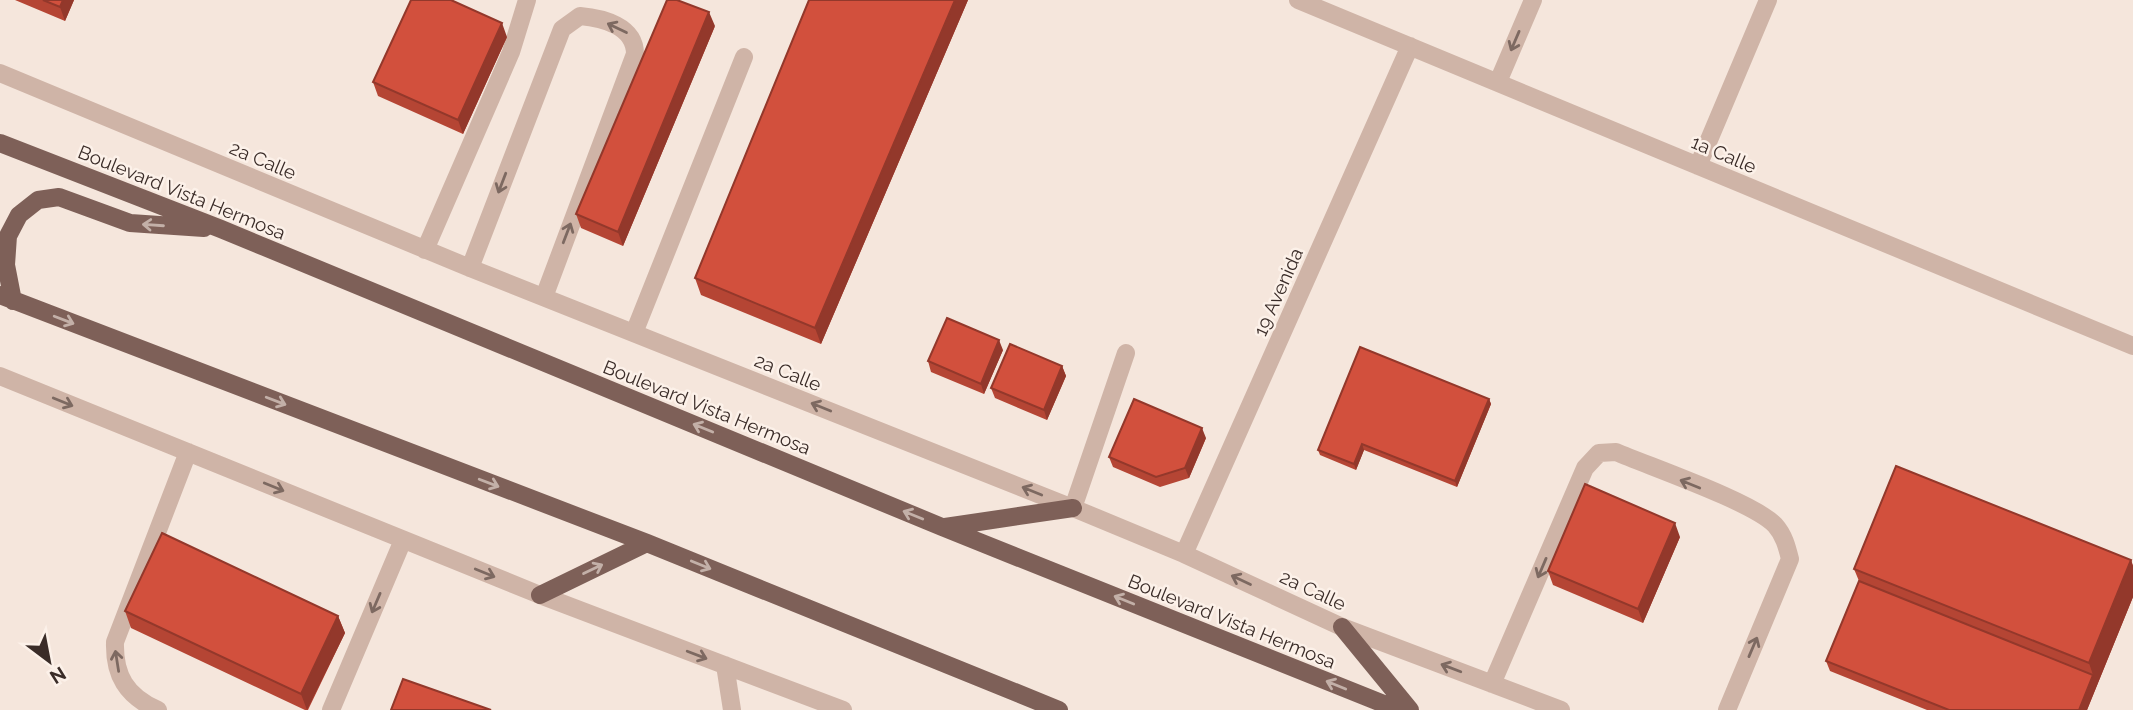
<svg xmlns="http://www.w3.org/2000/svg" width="2133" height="710" viewBox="0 0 2133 710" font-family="Raleway,sans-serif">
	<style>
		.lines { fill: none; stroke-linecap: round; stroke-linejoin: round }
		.minor { stroke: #cfb4a7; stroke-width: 18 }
		.major { stroke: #7e6058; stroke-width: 18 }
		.wall { fill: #b54534 }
		.shaded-wall { fill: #93382b }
		.building { fill: #d2503d; stroke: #93382b; stroke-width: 2 }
		.oneway { stroke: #7d6961 }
		.oneway2 { stroke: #c3b0a8 }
		.labels { text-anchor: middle; stroke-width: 5; stroke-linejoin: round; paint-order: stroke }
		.street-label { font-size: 19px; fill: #3a2c28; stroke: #fcf1e9 }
	</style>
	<rect width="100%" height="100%" fill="#f5e6dc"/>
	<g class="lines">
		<path class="minor" d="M1298,0L2133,346
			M0,73L470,268L1073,508L1184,554L1342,627L1561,710
			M1498,82L1533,0
			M1698,166L1768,0
			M425,250L511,52L527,0
			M470,268L562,29L580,16C603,18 635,26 635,54L544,297
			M634,333L744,57
			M0,376L540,595L843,710
			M1073,508L1126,353
			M1184,554L1410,46
			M725,665L732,710
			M1492,684L1585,468L1599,453L1616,452C1651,467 1753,502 1775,525C1784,535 1787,547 1790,559L1727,710
			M158,710C126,696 114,675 115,642L188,452
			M331,710L403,540"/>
		<path class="major" d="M0,143L221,229L942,527L1399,710
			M0,295L647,543L1059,710
			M13,301L6,265L8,236L19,215L38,200L59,197L130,223L204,228
			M945,527L1073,508
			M540,595L647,543
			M1342,627L1410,710"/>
	</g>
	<path class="wall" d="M15,0H74L65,21Z
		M809,0H968L821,344L701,295L695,278Z
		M715,26L623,246L581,228L576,214Z
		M507,37L463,134L378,96L373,82Z
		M1003,350L984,394L931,372L928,361Z
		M1062,366L1066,376L1047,420L995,398L991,388Z
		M1489,399L1491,404L1457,487L1364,450L1356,470L1320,455L1318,450Z
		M1206,438L1189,478L1160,487L1113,467L1109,457Z
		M1680,537L1643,623L1553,585L1548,571Z
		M2131,560L2133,566V597L2087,710H1927L1830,671L1826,661L1859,581L1854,569Z
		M125,611L338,616L345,633L308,710H305L131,628Z"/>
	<path class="shaded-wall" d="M63,0H74L65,21L60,7Z
		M955,0H968L821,344L815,328Z
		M709,12L715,26L623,246L618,232Z
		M502,23L507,37L463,134L458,120Z
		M999,340L1003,350L984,394L981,384Z
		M1062,366L1066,376L1047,420L1044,410Z
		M1489,399L1491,404L1457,487L1455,481Z
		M1202,428L1206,438L1189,478L1185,468Z
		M1362,444L1364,450L1356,470L1354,464Z
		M1675,523L1680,537L1643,623L1638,609Z
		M2131,560L2133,566V597L2087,710H2079L2093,675L2089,663Z
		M338,616L345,633L307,710L301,694Z"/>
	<path class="building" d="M43,0H63L60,7Z
		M411,0H451L502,23L458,120L373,82Z
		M667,0H677L709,12L618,232L576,214Z
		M809,0H955L815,328L695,278Z
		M947,318L999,340L981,384L928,361Z
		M1010,344L1062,366L1044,410L991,388Z
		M1360,347L1489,399L1455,481L1362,444L1354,464L1318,450Z
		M1134,399L1202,428L1185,468L1156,477L1109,457Z
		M1896,466L2131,560L2089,663L1854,569Z
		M1585,484L1675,523L1638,609L1548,571Z
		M162,533L338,616L301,694L125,611Z
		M1859,581L2093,675L2079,710H1949L1826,661Z
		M403,679L491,710H391Z"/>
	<defs><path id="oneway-shaft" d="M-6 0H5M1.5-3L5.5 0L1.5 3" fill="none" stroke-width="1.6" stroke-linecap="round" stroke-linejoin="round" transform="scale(1.75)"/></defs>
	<g class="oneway">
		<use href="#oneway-shaft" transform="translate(617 28) rotate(-154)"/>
		<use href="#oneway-shaft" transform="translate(1515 41) rotate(113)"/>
		<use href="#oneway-shaft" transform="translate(502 183) rotate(111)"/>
		<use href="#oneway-shaft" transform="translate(567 233) rotate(-69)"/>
		<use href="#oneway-shaft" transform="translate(63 402) rotate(22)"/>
		<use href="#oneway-shaft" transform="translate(821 407) rotate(-158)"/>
		<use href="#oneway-shaft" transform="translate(1690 484) rotate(-158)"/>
		<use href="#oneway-shaft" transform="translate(274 487) rotate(22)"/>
		<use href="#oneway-shaft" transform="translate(1032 491) rotate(-158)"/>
		<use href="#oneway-shaft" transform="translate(1542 568) rotate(113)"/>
		<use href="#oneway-shaft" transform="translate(485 573) rotate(22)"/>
		<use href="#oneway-shaft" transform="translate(1241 580) rotate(-155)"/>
		<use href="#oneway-shaft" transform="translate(376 603) rotate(113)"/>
		<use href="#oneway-shaft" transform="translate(1753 647) rotate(-67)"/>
		<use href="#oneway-shaft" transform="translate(697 655) rotate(21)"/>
		<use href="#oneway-shaft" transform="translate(117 661) rotate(-99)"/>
		<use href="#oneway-shaft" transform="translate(1451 668) rotate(-159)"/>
	</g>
	<g class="oneway2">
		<use href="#oneway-shaft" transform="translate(153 225) rotate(-176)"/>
		<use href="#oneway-shaft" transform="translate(64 320) rotate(21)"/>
		<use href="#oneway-shaft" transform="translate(276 401) rotate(21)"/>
		<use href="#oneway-shaft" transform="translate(703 428) rotate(-158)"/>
		<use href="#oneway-shaft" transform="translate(489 483) rotate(21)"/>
		<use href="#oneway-shaft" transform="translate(913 515) rotate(-158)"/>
		<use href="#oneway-shaft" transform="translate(701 565) rotate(22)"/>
		<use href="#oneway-shaft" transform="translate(593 569) rotate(-26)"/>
		<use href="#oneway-shaft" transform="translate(1124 600) rotate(-158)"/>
		<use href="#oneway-shaft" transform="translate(1336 685) rotate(-158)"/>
	</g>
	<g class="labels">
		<g class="street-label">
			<text transform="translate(1724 154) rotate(23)" y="7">1a Calle</text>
			<text transform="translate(263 160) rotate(23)" y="7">2a Calle</text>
			<text transform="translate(182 192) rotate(22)" y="7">Boulevard Vista Hermosa</text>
			<text transform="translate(1278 292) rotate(-66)" y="7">19 Avenida</text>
			<text transform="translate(788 372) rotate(22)" y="7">2a Calle</text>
			<text transform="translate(707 407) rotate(22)" y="7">Boulevard Vista Hermosa</text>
			<text transform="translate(1313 590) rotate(25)" y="7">2a Calle</text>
			<text transform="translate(1232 621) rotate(22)" y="7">Boulevard Vista Hermosa</text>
		</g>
	</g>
	<g transform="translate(49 661) rotate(148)" stroke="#fcf1e9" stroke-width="5" paint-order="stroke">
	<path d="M0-5L12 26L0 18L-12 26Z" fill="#3a2c28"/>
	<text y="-10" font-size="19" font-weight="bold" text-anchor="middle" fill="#3a2c28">N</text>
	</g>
</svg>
